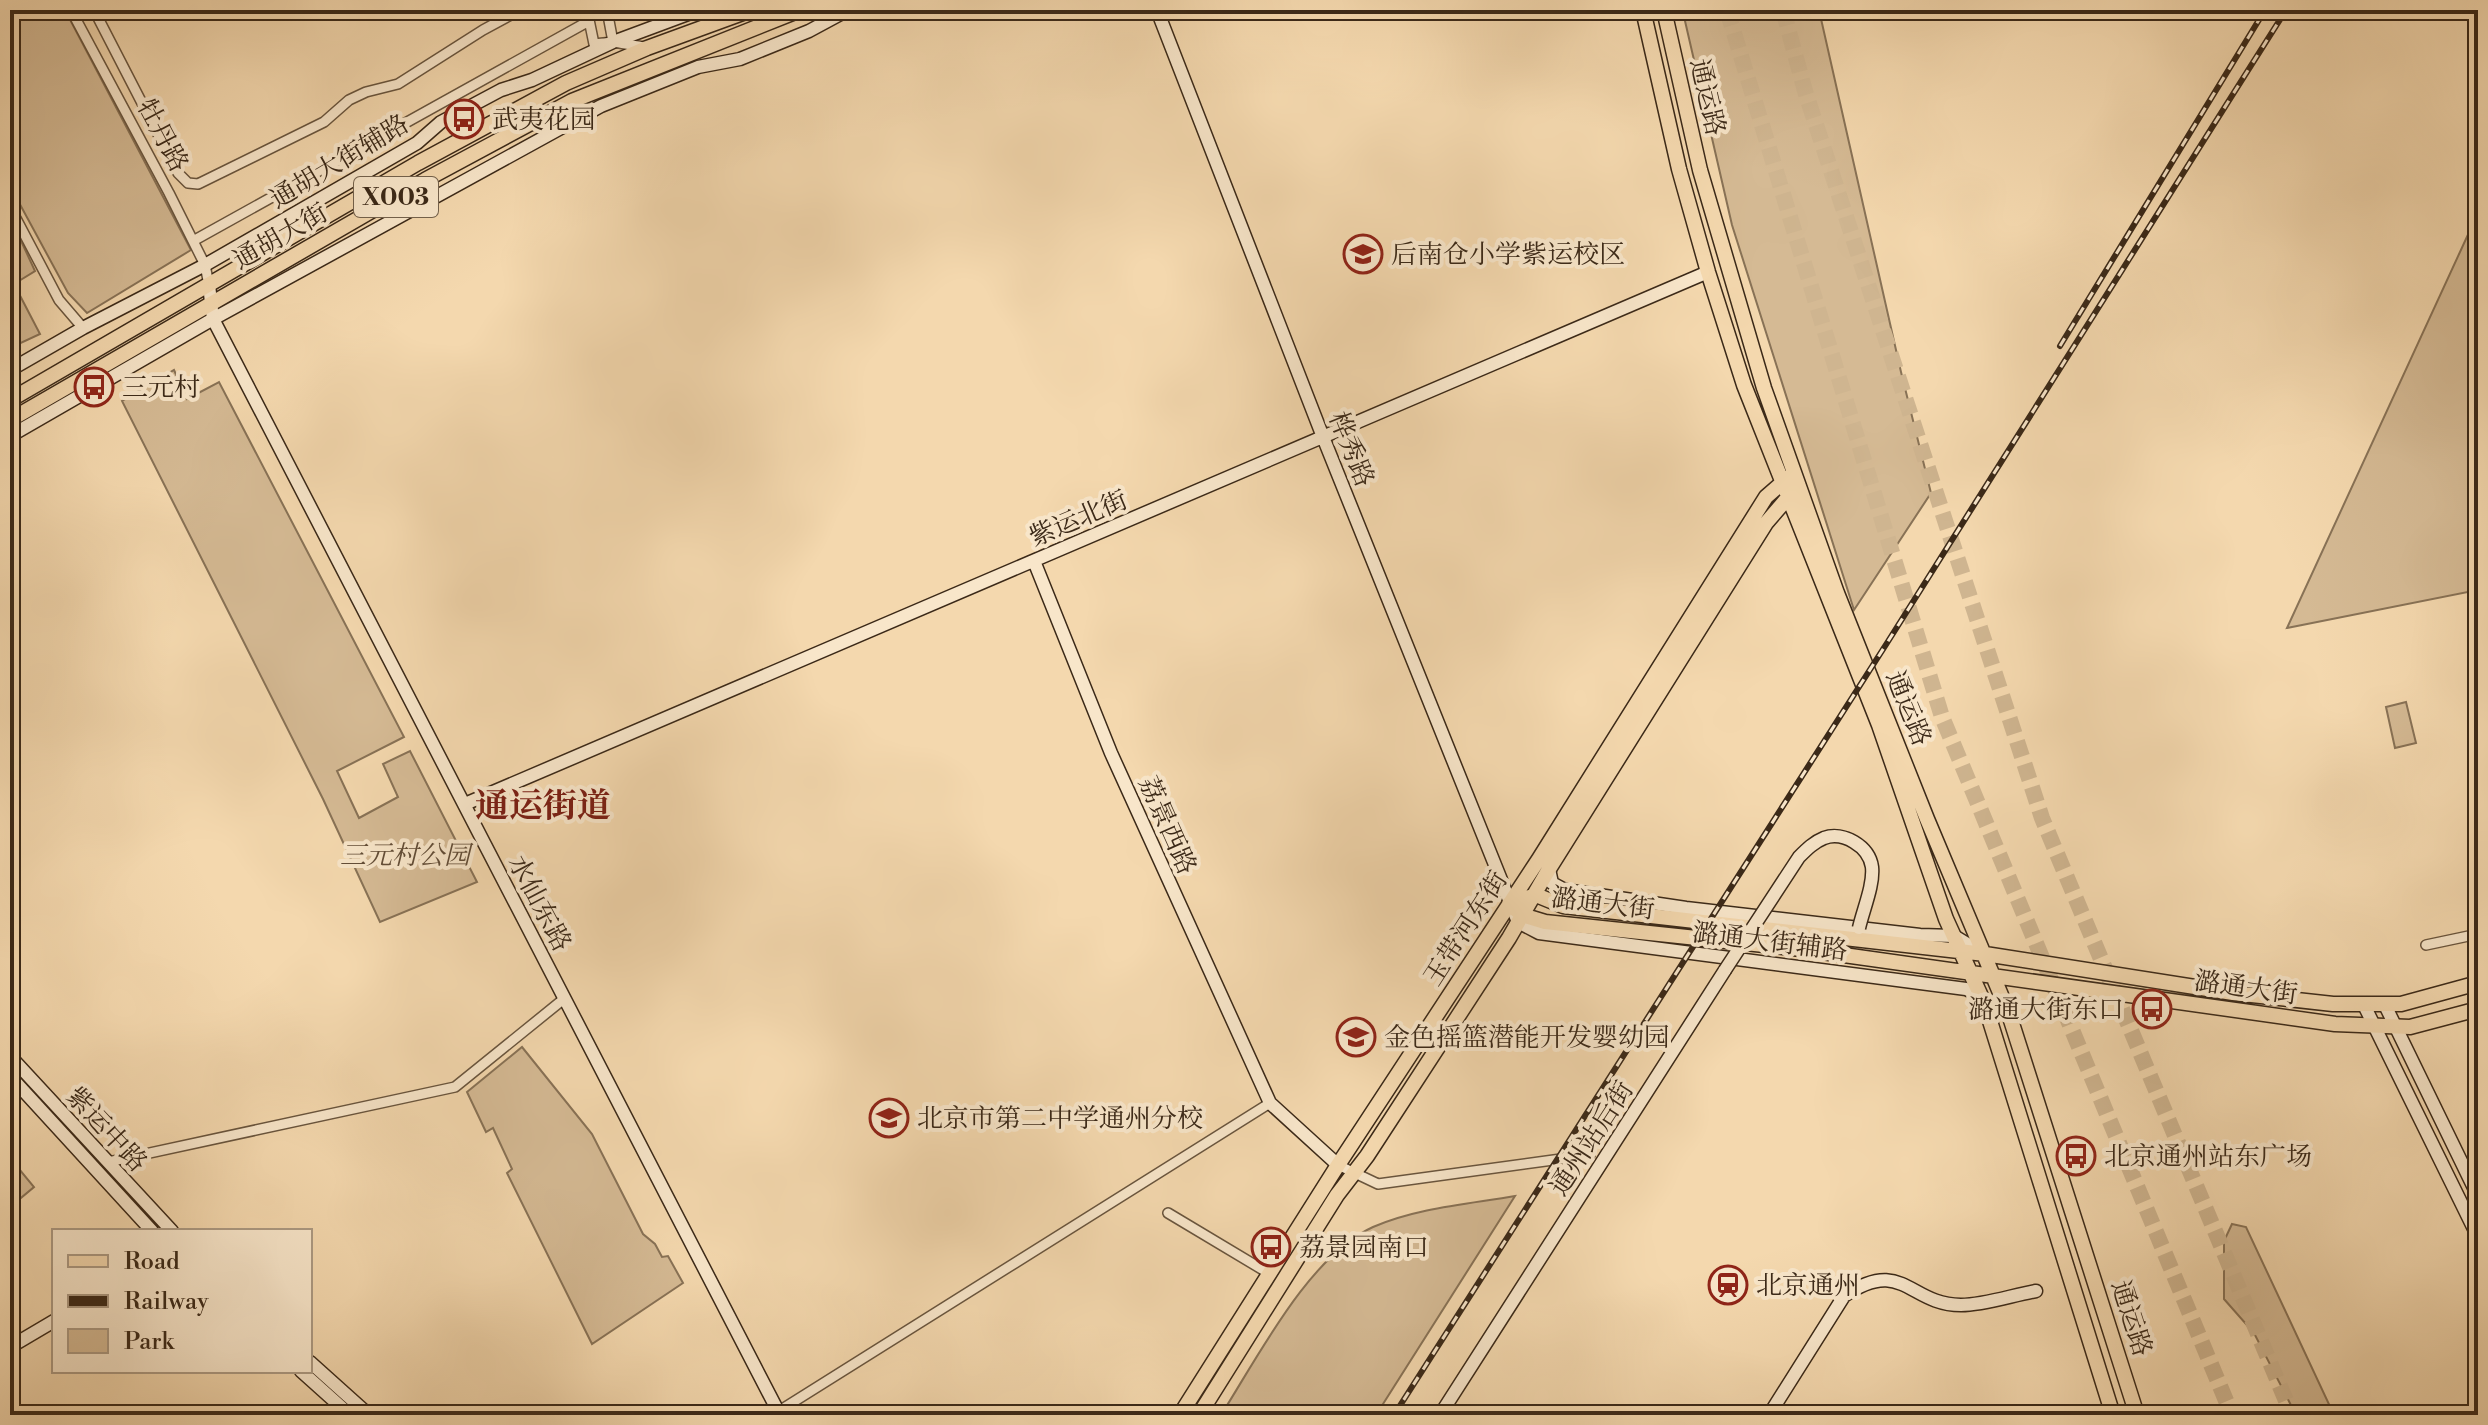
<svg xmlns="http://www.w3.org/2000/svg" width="2488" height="1425" viewBox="0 0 2488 1425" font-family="'Libre Bodoni','Noto Serif SC',serif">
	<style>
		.green { fill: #d5ba94; stroke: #887256; stroke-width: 2 }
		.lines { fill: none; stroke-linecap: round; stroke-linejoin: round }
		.highway-tunnel { stroke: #cfb590; stroke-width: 16; stroke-dasharray: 16 8; stroke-linecap: butt }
		.street-casing { stroke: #69553e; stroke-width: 12 }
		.secondary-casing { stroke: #3b2918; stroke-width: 15 }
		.primary-casing { stroke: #3b2918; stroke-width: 17 }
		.street { stroke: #f8e6ca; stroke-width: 9 }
		.secondary { stroke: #f8e6ca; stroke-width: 12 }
		.primary { stroke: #f4d8ae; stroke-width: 14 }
		.rail-casing { stroke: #3b2918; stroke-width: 6 }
		.rail { stroke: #f8e6ca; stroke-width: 3; stroke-dasharray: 9; stroke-linecap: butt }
		.secondary-bridge-casing { stroke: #3b2918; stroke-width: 15; stroke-linecap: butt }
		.secondary-bridge { stroke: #f8e6ca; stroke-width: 12 }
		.labels { text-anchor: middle; stroke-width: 8; stroke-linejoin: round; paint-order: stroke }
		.shield { fill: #f8e6ca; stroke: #74624d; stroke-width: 2 }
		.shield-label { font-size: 24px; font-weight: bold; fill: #3b2918 }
		.street-label { font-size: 26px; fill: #3b2918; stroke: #f8e6ca }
		.poi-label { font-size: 26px; fill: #3b2918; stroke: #f8e6ca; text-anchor: start }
		.park-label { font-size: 26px; font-style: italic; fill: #624d37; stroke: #f8e6ca }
		.district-label { font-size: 34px; font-weight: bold; fill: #7a1f14; stroke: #f8e6ca }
	</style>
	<rect width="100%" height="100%" fill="#f4d8ae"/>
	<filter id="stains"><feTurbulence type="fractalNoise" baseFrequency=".0025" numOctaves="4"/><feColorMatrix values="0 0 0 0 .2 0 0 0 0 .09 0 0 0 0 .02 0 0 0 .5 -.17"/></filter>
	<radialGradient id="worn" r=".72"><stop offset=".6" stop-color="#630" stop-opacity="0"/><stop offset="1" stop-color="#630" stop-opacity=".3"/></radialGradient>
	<path class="green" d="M10,10H65L191,250L87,313L68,293L10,186Z
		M1690,10H1819L1901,372L1931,493L1854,610L1732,225L1685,21L1691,14Z
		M2477,215L2478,590L2287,628Z
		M10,217L35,271L14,284L40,334L10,348Z
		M174,370L187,399L219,382L404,737L337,771L359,818L398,797L383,764L410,751L477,882L380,922L323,799L122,401Z
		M2406,702L2416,743L2395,748L2386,707Z
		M522,1047L592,1134L643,1234L655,1244L662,1257L668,1256L683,1283L592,1344L507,1173L512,1169L493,1128L486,1132L467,1092Z
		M10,1158L34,1187L10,1207Z
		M1515,1196L1376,1415H1221C1258,1357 1309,1256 1373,1227C1417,1208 1468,1204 1515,1196Z
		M2232,1224L2246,1227L2334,1415H2296L2254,1333L2224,1299V1241Z"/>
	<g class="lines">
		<path class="highway-tunnel" d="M1727,10L1942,717L2232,1415
			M1783,10L1805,91L2042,818L2292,1415"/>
		<defs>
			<path id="street" d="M71,10L169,193L205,265L209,285
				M94,10L178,173L188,183L198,184L324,122L349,100L366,92L398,84L483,30L520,10
				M587,10L594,44L613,42L644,47
				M607,10L613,42
				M10,207L59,300L83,328
				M193,241L589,21
				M2426,945L2478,934
				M108,1162L455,1087L565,998
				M1338,1165L1378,1184L1590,1155
				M1168,1213L1270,1274
				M779,1411L1270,1103"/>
			<path id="secondary" d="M1157,10L1323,437L1518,922L1539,933L1966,989L1976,994L1983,1001
				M209,285L213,319L780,1415
				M10,370L83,328L205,265L417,143L441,122L501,90L532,80L613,42L699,10
				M10,436L213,319L601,106L698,67L740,59L809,31L848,10
				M1034,561L1111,753L1270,1103L1338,1165
				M465,804L1708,272
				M1549,869L1552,883L1565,890L1686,908L1920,935L1954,936L1982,953
				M2364,1005L2478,1237
				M2385,1005L2478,1196
				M10,1056L172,1231
				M10,1076L152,1231
				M10,1347L54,1321
				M310,1362L369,1415
				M301,1371L350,1415
				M1440,1415L1725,970
				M1769,1415L1844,1296C1903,1256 1909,1305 1961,1305C1984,1305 2013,1295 2036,1291"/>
			<path id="primary" d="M1643,10L1679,169L1708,272L1744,385L1879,725L1946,919L1985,1005L2113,1415
				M1664,10L1700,170L1764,388L1837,593L1927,819L2009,1014L2137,1415
				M10,400L418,163L566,83L647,48L751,10
				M10,420L425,180L572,101L800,10
				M2478,983L2401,1004H2333L2233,993L1985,954L1563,906L1536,895L1509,904L1522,915L1545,922L1801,949L2335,1024L2410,1027L2478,1009
				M1180,1415L1338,1165L1539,859L1766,497L1789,477
				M1199,1415L1337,1195L1367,1156L1509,938L1549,869L1766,523L1791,494"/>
		</defs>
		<use href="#street" class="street-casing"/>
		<use href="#secondary" class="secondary-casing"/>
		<use href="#primary" class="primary-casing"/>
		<use href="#street" class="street"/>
		<use href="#secondary" class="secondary"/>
		<use href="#primary" class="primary"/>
		<defs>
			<path id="rail" d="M2060,346L2265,10
				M1394,1415L1887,643L2286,10"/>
		</defs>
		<use href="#rail" class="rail-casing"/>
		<use href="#rail" class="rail"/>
		<defs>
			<path id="secondary-bridge" d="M1725,970L1799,857C1807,849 1814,842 1824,838C1843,831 1869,846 1872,867C1874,885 1863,910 1859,928"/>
		</defs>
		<use href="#secondary-bridge" class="secondary-bridge-casing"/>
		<use href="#secondary-bridge" class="secondary-bridge"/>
	</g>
	<defs>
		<symbol id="bus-ring" viewBox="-11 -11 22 22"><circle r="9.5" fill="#f8e6ca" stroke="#8f2418" stroke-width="1.5"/><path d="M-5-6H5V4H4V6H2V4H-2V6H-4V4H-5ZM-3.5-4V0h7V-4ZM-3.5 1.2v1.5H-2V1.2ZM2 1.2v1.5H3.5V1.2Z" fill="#8f2418"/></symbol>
		<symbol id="school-ring" viewBox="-11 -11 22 22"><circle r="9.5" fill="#f8e6ca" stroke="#8f2418" stroke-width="1.5"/><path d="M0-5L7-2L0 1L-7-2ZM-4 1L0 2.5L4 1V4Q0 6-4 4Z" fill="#8f2418"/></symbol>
		<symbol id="station-ring" viewBox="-11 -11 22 22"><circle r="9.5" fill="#f8e6ca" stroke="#8f2418" stroke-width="1.5"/><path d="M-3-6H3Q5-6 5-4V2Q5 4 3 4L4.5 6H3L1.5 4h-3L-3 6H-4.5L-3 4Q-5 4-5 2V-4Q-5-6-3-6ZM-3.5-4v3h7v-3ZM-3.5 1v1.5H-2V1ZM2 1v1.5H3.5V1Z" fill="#8f2418"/></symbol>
	</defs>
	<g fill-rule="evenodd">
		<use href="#bus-ring" x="442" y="97" width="44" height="44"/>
		<use href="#school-ring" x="1341" y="232" width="44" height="44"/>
		<use href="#bus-ring" x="72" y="365" width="44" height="44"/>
		<use href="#bus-ring" x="2130" y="987" width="44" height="44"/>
		<use href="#school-ring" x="1334" y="1015" width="44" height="44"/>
		<use href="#school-ring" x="867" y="1096" width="44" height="44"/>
		<use href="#bus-ring" x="2054" y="1134" width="44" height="44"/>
		<use href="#bus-ring" x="1249" y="1225" width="44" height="44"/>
		<use href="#station-ring" x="1706" y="1263" width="44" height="44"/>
	</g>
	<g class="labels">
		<rect class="shield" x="354" y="177" width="84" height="40" rx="6"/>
		<g class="shield-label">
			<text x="396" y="205">X003</text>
		</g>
		<g class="street-label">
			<text transform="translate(1708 97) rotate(77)" y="9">通运路</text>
			<text transform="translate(163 135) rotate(62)" y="9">牡丹路</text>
			<text transform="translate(339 161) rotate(-31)" y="9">通胡大街辅路</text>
			<text transform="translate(280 236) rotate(-30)" y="9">通胡大街</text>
			<text transform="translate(1352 449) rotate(68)" y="9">桦秀路</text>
			<text transform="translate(1078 518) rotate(-23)" y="9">紫运北街</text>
			<text transform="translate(1909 708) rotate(68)" y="9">通运路</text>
			<text transform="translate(1168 825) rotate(66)" y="9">荔景西路</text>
			<text transform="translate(540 903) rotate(62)" y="9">水仙东路</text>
			<text transform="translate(1603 903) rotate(7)" y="9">潞通大街</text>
			<text transform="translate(1465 928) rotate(-57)" y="9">玉带河东街</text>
			<text transform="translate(1770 941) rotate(7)" y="9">潞通大街辅路</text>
			<text transform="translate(2246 987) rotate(8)" y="9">潞通大街</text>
			<text transform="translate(107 1129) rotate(47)" y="9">紫运中路</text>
			<text transform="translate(1591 1138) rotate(-57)" y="9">通州站后街</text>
			<text transform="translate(2132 1318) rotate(72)" y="9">通运路</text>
		</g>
		<g class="poi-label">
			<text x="492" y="128">武夷花园</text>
			<text x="1391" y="263">后南仓小学紫运校区</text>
			<text x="122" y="396">三元村</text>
			<text x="2124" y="1018" text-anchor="end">潞通大街东口</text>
			<text x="1384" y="1046">金色摇篮潜能开发婴幼园</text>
			<text x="917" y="1127">北京市第二中学通州分校</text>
			<text x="2104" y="1165">北京通州站东广场</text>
			<text x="1299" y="1256">荔景园南口</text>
			<text x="1756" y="1294">北京通州</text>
		</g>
		<g class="park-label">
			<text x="405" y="864">三元村公园</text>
		</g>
		<g class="district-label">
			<text x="543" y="817">通运街道</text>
		</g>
	</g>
	<rect width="2488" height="1425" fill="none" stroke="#f4d8ae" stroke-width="40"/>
	<rect x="12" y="12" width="2464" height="1401" fill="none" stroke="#3b2918" stroke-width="4"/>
	<rect x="20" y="20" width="2448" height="1385" fill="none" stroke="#3b2918" stroke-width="2"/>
	<rect x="52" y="1229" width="260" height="144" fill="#f8e6ca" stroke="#ac9a83" stroke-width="2"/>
	<rect x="68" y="1255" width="40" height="12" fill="#f4d8ae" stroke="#ac9a83" stroke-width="2"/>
	<text x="124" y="1269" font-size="24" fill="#3b2918">Road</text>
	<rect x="68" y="1295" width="40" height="12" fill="#3b2918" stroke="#ac9a83" stroke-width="2"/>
	<text x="124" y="1309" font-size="24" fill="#3b2918">Railway</text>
	<rect x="68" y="1329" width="40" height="24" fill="#d5ba94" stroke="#ac9a83" stroke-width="2"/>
	<text x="124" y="1349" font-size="24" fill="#3b2918">Park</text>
	<rect width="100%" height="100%" filter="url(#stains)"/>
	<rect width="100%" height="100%" fill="url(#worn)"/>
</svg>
